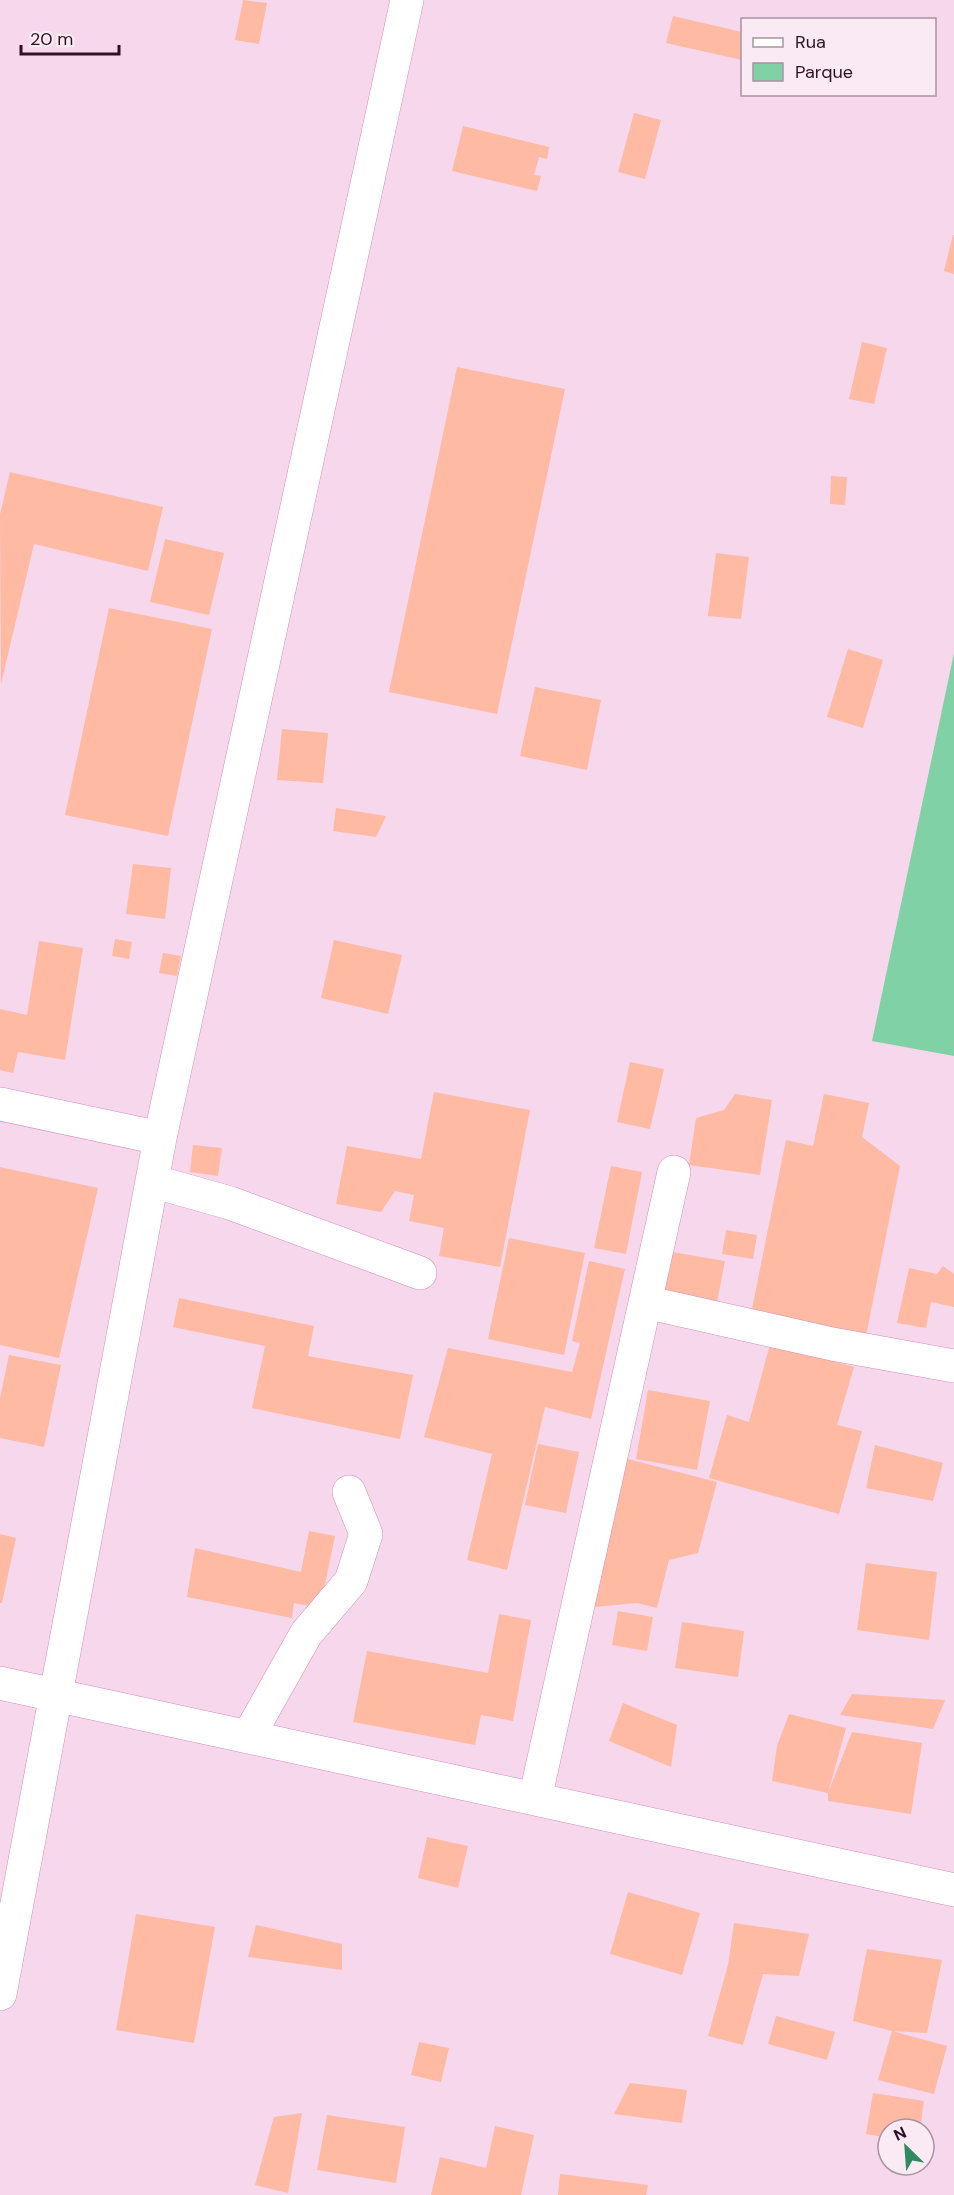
<svg xmlns="http://www.w3.org/2000/svg" width="954" height="2195" viewBox="0 0 954 2195" font-family="'DM Sans',sans-serif">
	<style>
		.green { fill: #81d1a6 }
		.building { fill: #febaa3 }
		.lines { fill: none; stroke-linecap: round; stroke-linejoin: round }
		.minor-casing { stroke: #d58dbe; stroke-width: 34 }
		.minor { stroke: #fff; stroke-width: 33 }
	</style>
	<rect width="100%" height="100%" fill="#f7d7eb"/>
	<path class="green" d="M954,653V1056L872,1041Z"/>
	<path class="building" d="M243,0L267,3L259,44L235,40Z
		M673,16L742,32V60L666,43Z
		M634,113L661,120L645,179L618,172Z
		M463,126L549,147L547,159L539,157L534,175L541,176L537,191L452,171Z
		M953,235H954V274L944,271Z
		M862,342L887,348L874,404L849,399Z
		M457,367L565,389L497,714L389,692Z
		M10,472L163,507L148,571L34,544L1,684L0,514Z
		M831,476L847,477L845,505L830,504Z
		M165,539L224,553L209,615L150,602Z
		M716,553L749,557L741,619L708,616Z
		M109,608L212,629L168,836L65,815Z
		M848,649L883,660L863,728L827,717Z
		M535,687L601,700L587,770L520,756Z
		M282,729L328,733L323,783L277,780Z
		M336,808L386,816L376,837L333,831Z
		M133,864L171,868L165,919L126,914Z
		M115,939L132,942L129,959L112,956Z
		M334,940L402,955L388,1014L321,998Z
		M39,941L83,948L65,1060L18,1052L13,1073L0,1070V1009L27,1015Z
		M163,953L181,956L177,976L159,973Z
		M630,1062L664,1069L650,1129L617,1122Z
		M434,1092L530,1110L500,1267L439,1256L444,1228L409,1221L414,1195L395,1191L381,1212L336,1204L347,1146L421,1159Z
		M735,1094L772,1100L760,1175L689,1165L696,1118L724,1110Z
		M824,1094L869,1103L862,1137L900,1166L866,1336L751,1314L786,1140L813,1146Z
		M193,1145L222,1148L218,1176L190,1172Z
		M611,1166L642,1172L626,1254L594,1248Z
		M0,1167L98,1188L59,1358L0,1345Z
		M726,1230L757,1235L753,1259L722,1254Z
		M509,1238L585,1253L564,1355L488,1339Z
		M666,1251L725,1261L716,1307L657,1296Z
		M589,1261L625,1269L591,1419L545,1407L507,1570L467,1560L492,1454L424,1437L448,1348L572,1372L580,1343L572,1341Z
		M943,1266L954,1274V1307L931,1302L926,1328L897,1323L909,1268L937,1274Z
		M179,1298L314,1326L308,1356L413,1375L400,1439L252,1408L265,1346L173,1327Z
		M770,1344L854,1367L837,1425L862,1431L839,1514L709,1478L727,1415L749,1422Z
		M9,1355L61,1365L44,1447L0,1438V1398Z
		M648,1390L710,1401L697,1470L636,1459Z
		M538,1444L579,1452L566,1513L525,1505Z
		M875,1445L943,1463L933,1501L866,1488Z
		M624,1458L717,1482L698,1553L669,1560L657,1608L637,1603L584,1608Z
		M309,1531L335,1536L320,1608L294,1603L292,1618L187,1597L195,1548L301,1572Z
		M0,1534L16,1538L2,1603H0Z
		M866,1563L937,1572L929,1640L857,1630Z
		M618,1611L653,1617L647,1651L612,1645Z
		M499,1614L531,1620L513,1721L481,1715L475,1745L353,1722L367,1651L488,1673Z
		M682,1622L744,1631L738,1677L675,1668Z
		M852,1694L945,1700L933,1729L840,1715Z
		M623,1703L677,1725L671,1767L609,1741Z
		M789,1714L846,1728L828,1793L852,1732L922,1743L911,1814L828,1801V1793L772,1781L777,1746Z
		M427,1837L468,1846L458,1888L418,1878Z
		M628,1892L700,1913L682,1975L610,1954Z
		M136,1914L215,1927L194,2043L116,2030Z
		M734,1923L809,1934L799,1976L763,1974L743,2045L708,2036L728,1965Z
		M256,1925L342,1944V1970L248,1957Z
		M867,1949L942,1960L927,2033L892,2031L853,2021Z
		M776,2016L835,2032L827,2060L768,2044Z
		M892,2031L947,2046L934,2094L878,2080Z
		M419,2042L449,2048L441,2082L411,2075Z
		M630,2083L687,2090L682,2123L614,2114Z
		M873,2093L924,2101L920,2129H888V2138L866,2134Z
		M302,2113L288,2193L255,2185L274,2117Z
		M327,2115L405,2127L396,2183L317,2170Z
		M495,2126L534,2135L521,2195H431L440,2157L486,2168Z
		M560,2174L648,2185L646,2195H558Z"/>
	<g class="lines">
		<defs>
			<path id="minor" d="M0,1104L160,1138
				M152,1181L230,1203L420,1273
				M645,1302L832,1344L954,1366
				M0,1683L954,1890
				M248,1737L306,1634L351,1581L366,1534L349,1492
				M535,1799L674,1172
				M0,1994L160,1138L407,0"/>
		</defs>
		<use href="#minor" class="minor-casing"/>
		<use href="#minor" class="minor"/>
	</g>
	<rect x="741" y="18" width="195" height="78" fill="#faeaf4" stroke="#a894a1" stroke-width="1.5"/>
	<rect x="753" y="38" width="30" height="9" fill="#ffffff" stroke="#a894a1" stroke-width="1.5"/>
	<text x="795" y="48" font-size="18" fill="#2d1225">Rua</text>
	<rect x="753" y="63" width="30" height="18" fill="#81d1a6" stroke="#a894a1" stroke-width="1.5"/>
	<text x="795" y="78" font-size="18" fill="#2d1225">Parque</text>
	<g transform="translate(906 2147) rotate(335)"><circle r="28" fill="#faeaf4" stroke="#a894a1" stroke-width="1.5"/>
	<path d="M0-4.5L10 22L0 15L-10 22Z" fill="#308a60"/>
	<text y="-9" font-size="16" font-weight="bold" text-anchor="middle" fill="#2d1225">N</text>
	</g>
	<path d="M21 45v9h98v-9" fill="none" stroke="#2d1225" stroke-width="3"/>
	<text x="30" y="45" font-size="18" fill="#2d1225" stroke="#faeaf4" stroke-width="4.5" paint-order="stroke">20 m</text>
</svg>
